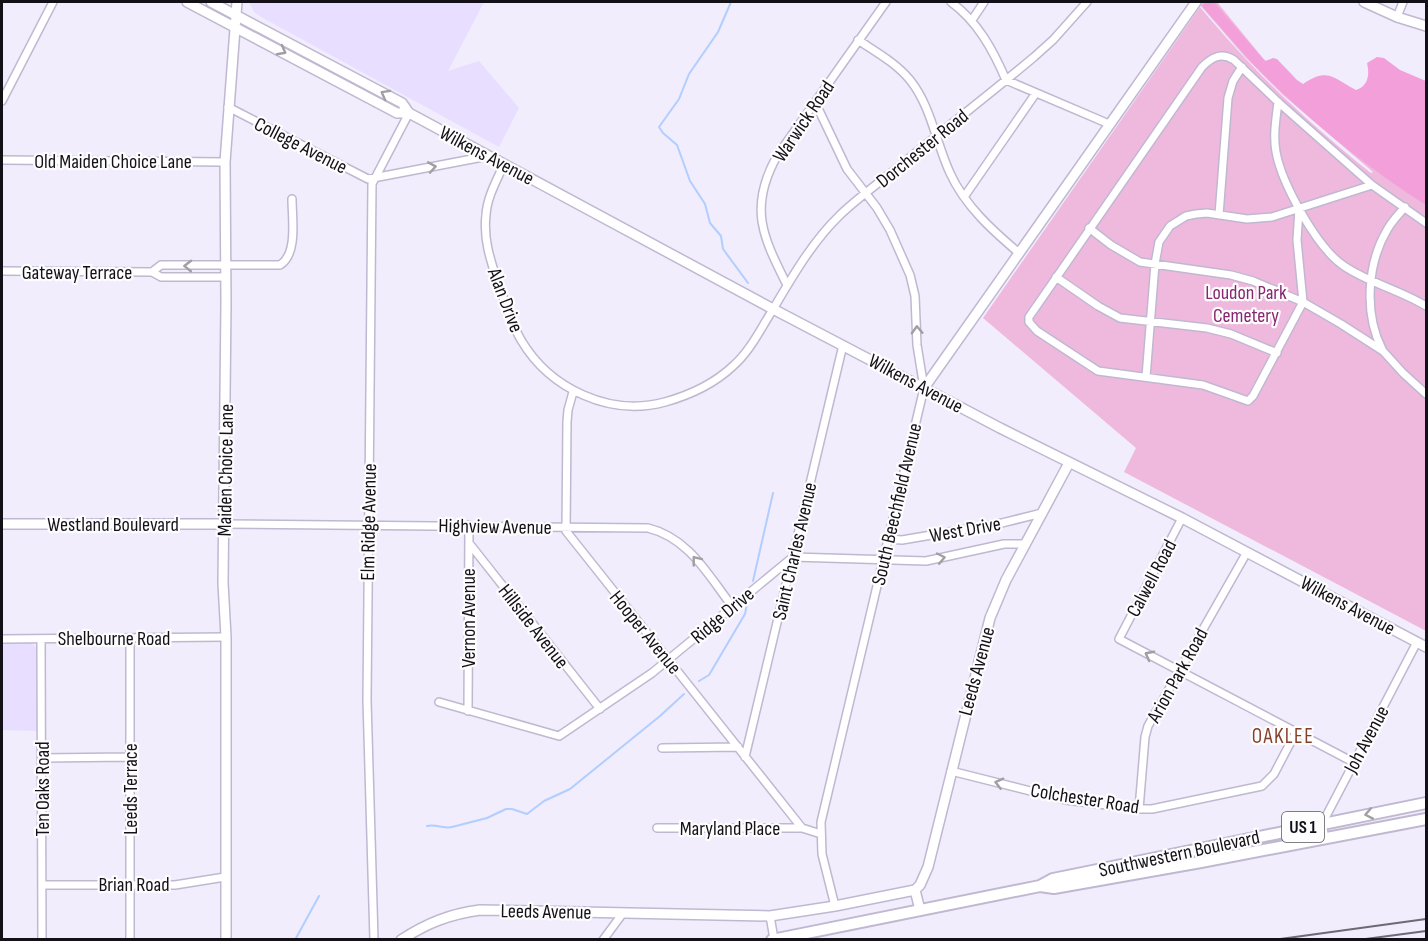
<svg xmlns="http://www.w3.org/2000/svg" width="1428" height="941" viewBox="0 0 1428 941" font-family="'Sofia Sans Condensed',sans-serif">
	<style>
		.built { fill: #e8deff }
		.green { fill: #efb9de }
		.forest { fill: #f39fda }
		.lines { fill: none; stroke-linecap: round; stroke-linejoin: round }
		.stream { stroke: #b1cefe; stroke-width: 2 }
		.street-casing { stroke: #c0b8d1; stroke-width: 10 }
		.secondary-casing { stroke: #c0b8d1; stroke-width: 12 }
		.primary-casing { stroke: #c0b8d1; stroke-width: 14 }
		.street { stroke: #fff; stroke-width: 7 }
		.secondary { stroke: #fff; stroke-width: 9 }
		.primary { stroke: #fff; stroke-width: 10 }
		.rail { stroke: #6d6a74; stroke-width: 2 }
		.oneway { stroke: #a19fa3 }
		.labels { text-anchor: middle; stroke-width: 4.5; stroke-linejoin: round; paint-order: stroke }
		.shield { fill: #fdfdfd; stroke: #59575d; stroke-width: 1.5 }
		.shield-label { font-size: 18px; font-weight: bold; fill: #131018 }
		.street-label { font-size: 20px; fill: #131018; stroke: #fdfdfd }
		.park-label { font-size: 20px; fill: #862770; stroke: #fdfdfd }
		.neighbourhood-label { font-size: 21px; letter-spacing: 1.5px; fill: #833f2a; stroke: #fdfdfd }
	</style>
	<rect width="100%" height="100%" fill="#f1edfc"/>
	<path class="built" d="M249,2H484L448,71L479,61L519,108L499,147L263,18L254,12Z
		M2,643L30,642L37,648L38,731L2,730Z"/>
	<path class="green" d="M1203,2H1217L1262,57L1286,82L1426,154V631L1124,472L1136,448L983,318L1200,7C1253,71 1307,122 1371,173L1373,172L1283,95L1245,57L1200,5Z"/>
	<path class="forest" d="M1205,2H1214L1265,61L1273,58L1277,59L1297,80L1303,84C1328,67 1333,78 1356,90C1368,86 1370,75 1367,63L1377,57L1384,58L1400,70L1426,81V205C1373,172 1323,131 1277,88C1250,63 1227,34 1202,6Z"/>
	<g class="lines">
		<path class="stream" d="M731,2L718,32L689,74L679,99L659,127L663,133L677,145L690,181L705,204L710,223L721,236L723,249L748,283
			M753,581L773,493
			M699,681L709,675L745,614L747,604
			M427,826C436,824 444,829 452,827L487,818L506,809H512L527,814L544,801L570,789L660,716L684,694
			M295,940L319,896"/>
		<defs>
			<path id="street" d="M951,2C978,22 993,50 1006,80L1109,124
				M1397,17L1403,2
				M972,20L984,2
				M858,40C876,52 896,63 910,80C931,106 936,143 950,173C965,206 992,230 1019,253
				M2,101L53,2
				M815,102L847,169L877,208L890,230L910,275L915,296L917,345L924,388L821,822L822,854L835,906
				M1278,102C1276,119 1273,135 1276,152C1282,184 1317,248 1344,266C1369,283 1400,290 1426,306
				M228,107L368,179L488,156
				M2,160L225,162
				M504,164C497,180 487,197 486,215C483,240 491,262 499,286C506,304 511,323 521,340C550,389 610,417 665,402C690,395 714,384 733,366C750,351 760,330 772,311C792,277 812,242 840,215C859,197 880,182 900,166C944,129 990,94 1034,57L1053,40L1087,2
				M964,197L1036,93
				M1219,215L1228,98L1233,81L1242,67
				M1426,223L1372,185L1278,102L1234,60C1221,52 1212,57 1202,67L1029,317V322L1037,331L1098,371L1203,385L1248,401L1253,396L1303,302L1341,324L1383,351L1403,373L1426,394
				M1089,228L1111,245L1140,262L1231,275L1253,281L1303,302L1297,240L1299,209
				M2,271L152,272L161,277H226
				M152,272L161,265H280C298,254 292,218 292,199
				M1056,277L1098,306L1120,318L1207,328L1231,334L1277,353
				M787,285C763,237 748,208 777,156L886,2
				M1382,349C1364,314 1367,264 1387,230C1392,221 1399,214 1405,207
				M1146,377L1155,264L1159,242L1170,226L1186,216L1196,214L1207,213L1247,219L1272,217L1372,185
				M573,392L568,410L567,422L566,531L802,828L821,834
				M1182,518L1119,639L1353,762
				M224,524L648,528C689,538 708,575 732,606
				M888,539L902,540L1002,523L1042,513
				M469,543L600,709
				M2,639L226,637
				M41,639L42,940
				M439,702L559,736L652,673L793,557L926,561L1004,544H1025
				M468,711L469,525
				M662,748L738,747
				M745,757L843,345
				M42,758L130,757
				M951,771L1066,800L1139,809H1152L1262,786L1274,774L1296,732
				M1139,809L1145,737L1148,726L1247,552
				M657,828H802
				M1325,838L1322,824L1417,642
				M42,885H175L225,877
				M770,916L774,939
				M130,940V638
				M374,940L367,700L372,184L409,113
				M603,940L623,913"/>
			<path id="secondary" d="M187,2L397,113H409L773,309L1000,428L1182,518L1426,647
				M211,2L402,103L409,113
				M1364,2L1397,17L1426,26
				M924,388L1196,2
				M2,524H224
				M915,890L920,910
				M226,940V637L223,583L226,303L225,162L237,2
				M401,940C427,923 450,914 480,910L770,916L835,906L915,890L920,885L928,867L990,618L1006,580L1069,463"/>
			<path id="primary" d="M1040,886L1054,888L1201,862L1426,819
				M772,940L1040,886L1053,879L1426,803"/>
		</defs>
		<use href="#street" class="street-casing"/>
		<use href="#secondary" class="secondary-casing"/>
		<use href="#primary" class="primary-casing"/>
		<use href="#street" class="street"/>
		<use href="#secondary" class="secondary"/>
		<use href="#primary" class="primary"/>
		<path class="rail" d="M1273,940L1426,919
			M1358,940L1426,931"/>
	</g>
	<defs><path id="oneway-chevron" d="M-2-3.5L2.5 0L-2 3.5" fill="none" stroke-width="1.6" stroke-linecap="round" stroke-linejoin="round" transform="scale(1.5)"/></defs>
	<g class="oneway">
		<use href="#oneway-chevron" transform="translate(282 51) rotate(28)"/>
		<use href="#oneway-chevron" transform="translate(385 94) rotate(-151)"/>
		<use href="#oneway-chevron" transform="translate(432 167) rotate(-10)"/>
		<use href="#oneway-chevron" transform="translate(188 266) rotate(-179)"/>
		<use href="#oneway-chevron" transform="translate(917 330) rotate(-92)"/>
		<use href="#oneway-chevron" transform="translate(941 558) rotate(-12)"/>
		<use href="#oneway-chevron" transform="translate(696 560) rotate(-128)"/>
		<use href="#oneway-chevron" transform="translate(1149 655) rotate(-152)"/>
		<use href="#oneway-chevron" transform="translate(999 783) rotate(-166)"/>
		<use href="#oneway-chevron" transform="translate(1369 814) rotate(169)"/>
	</g>
	<g class="labels">
		<rect class="shield" x="1282" y="812" width="42" height="30" rx="4.5"/>
		<g class="shield-label">
			<text x="1303" y="833">US 1</text>
		</g>
		<g class="street-label">
			<text transform="translate(803 121) rotate(-56)" y="7">Warwick Road</text>
			<text transform="translate(301 145) rotate(27)" y="7">College Avenue</text>
			<text transform="translate(922 148) rotate(-39)" y="7">Dorchester Road</text>
			<text transform="translate(487 155) rotate(28)" y="7">Wilkens Avenue</text>
			<text x="113" y="168">Old Maiden Choice Lane</text>
			<text x="77" y="279">Gateway Terrace</text>
			<text transform="translate(506 300) rotate(69)" y="7">Alan Drive</text>
			<text transform="translate(916 383) rotate(28)" y="7">Wilkens Avenue</text>
			<text transform="translate(225 470) rotate(-89)" y="7">Maiden Choice Lane</text>
			<text transform="translate(896 504) rotate(-77)" y="7">South Beechfield Avenue</text>
			<text transform="translate(368 522) rotate(-89)" y="7">Elm Ridge Avenue</text>
			<text x="113" y="531">Westland Boulevard</text>
			<text transform="translate(495 526) rotate(1)" y="7">Highview Avenue</text>
			<text transform="translate(965 529) rotate(-10)" y="7">West Drive</text>
			<text transform="translate(794 551) rotate(-77)" y="7">Saint Charles Avenue</text>
			<text transform="translate(1151 578) rotate(-62)" y="7">Calwell Road</text>
			<text transform="translate(1348 605) rotate(28)" y="7">Wilkens Avenue</text>
			<text transform="translate(722 615) rotate(-40)" y="7">Ridge Drive</text>
			<text transform="translate(468 618) rotate(-90)" y="7">Vernon Avenue</text>
			<text transform="translate(534 626) rotate(52)" y="7">Hillside Avenue</text>
			<text transform="translate(646 632) rotate(51)" y="7">Hooper Avenue</text>
			<text x="114" y="645">Shelbourne Road</text>
			<text transform="translate(976 671) rotate(-75)" y="7">Leeds Avenue</text>
			<text transform="translate(1177 675) rotate(-61)" y="7">Arion Park Road</text>
			<text transform="translate(1366 739) rotate(-62)" y="7">Joh Avenue</text>
			<text transform="translate(42 789) rotate(-90)" y="7">Ten Oaks Road</text>
			<text transform="translate(130 789) rotate(-90)" y="7">Leeds Terrace</text>
			<text transform="translate(1085 798) rotate(9)" y="7">Colchester Road</text>
			<text x="730" y="835">Maryland Place</text>
			<text transform="translate(1179 853) rotate(-12)" y="7">Southwestern Boulevard</text>
			<text x="134" y="891">Brian Road</text>
			<text transform="translate(546 911) rotate(1)" y="7">Leeds Avenue</text>
		</g>
		<g class="park-label">
			<text x="1246" y="299">Loudon Park<tspan x="1246" dy="23">Cemetery</tspan></text>
		</g>
		<g class="neighbourhood-label">
			<text x="1283" y="743">OAKLEE</text>
		</g>
	</g>
	<rect width="1428" height="941" fill="none" stroke="#131018" stroke-width="6"/>
</svg>
